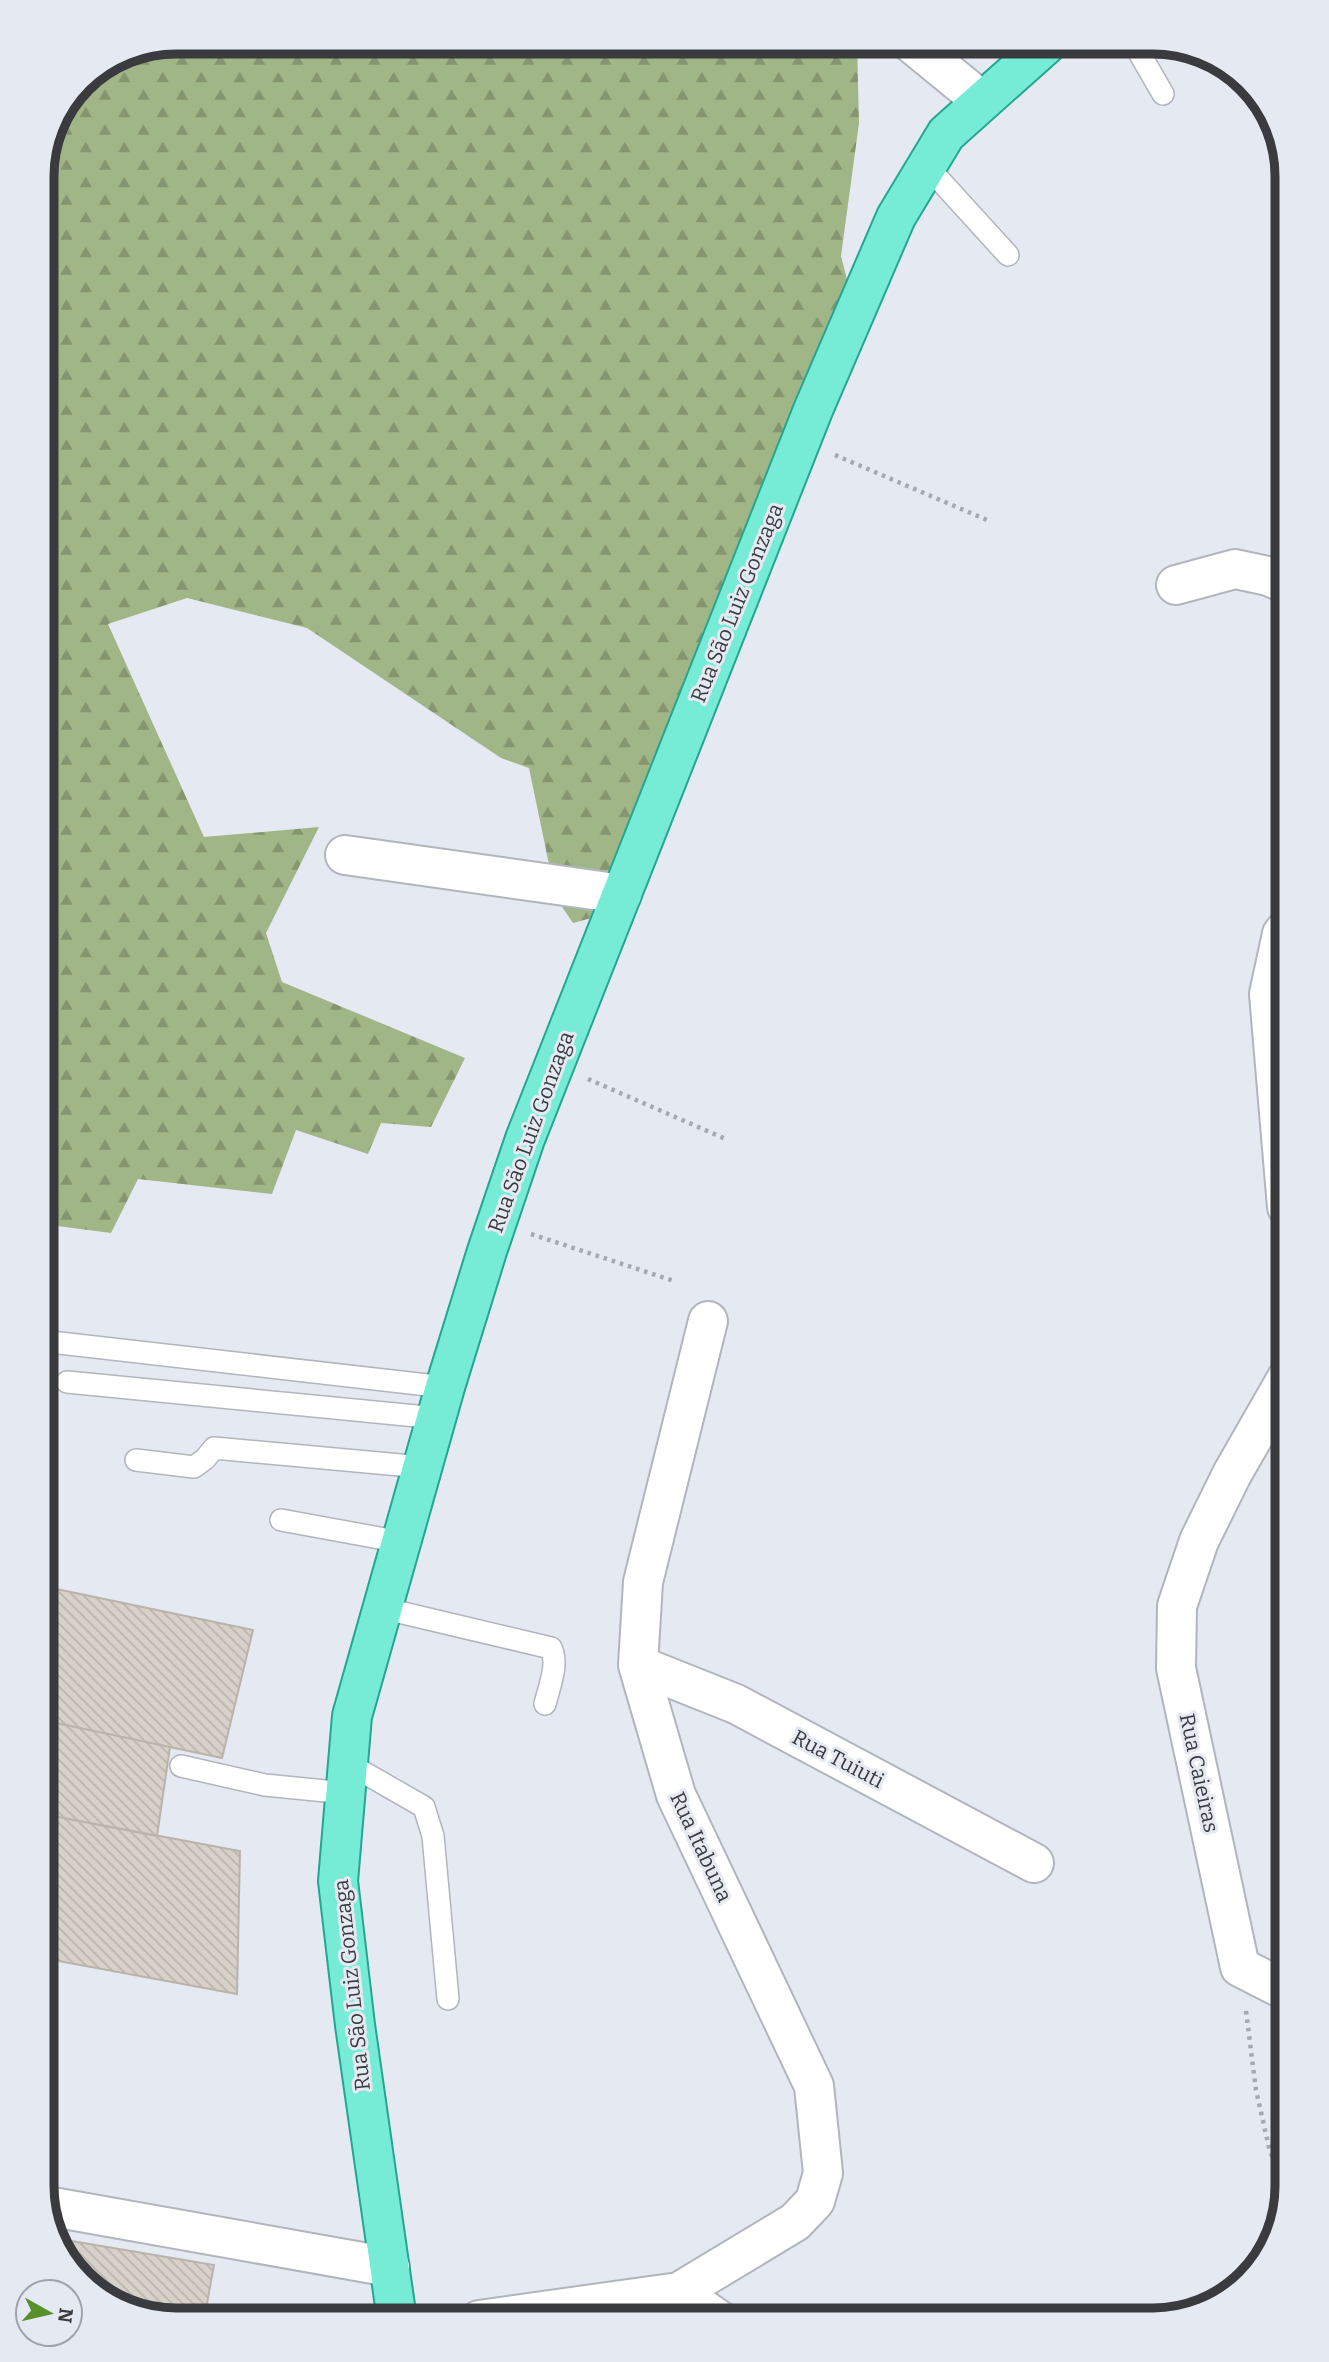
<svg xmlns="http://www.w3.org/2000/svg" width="1329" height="2362" viewBox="0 0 1329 2362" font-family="Bitter,serif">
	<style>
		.forest { fill: url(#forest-firs) }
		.building { fill: url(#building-back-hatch); stroke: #b9b3ab; stroke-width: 2 }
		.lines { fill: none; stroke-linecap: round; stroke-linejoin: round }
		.service-casing { stroke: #b1b5bd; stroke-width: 24 }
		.minor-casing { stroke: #b1b5bd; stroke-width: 42 }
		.primary-casing { stroke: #25a690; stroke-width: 42 }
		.path { stroke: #a5a8af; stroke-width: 4.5; stroke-dasharray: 3.5 5; stroke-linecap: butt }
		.service { stroke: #fff; stroke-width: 21 }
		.minor { stroke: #fff; stroke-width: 38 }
		.primary { stroke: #76ecd7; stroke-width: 38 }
		.labels { text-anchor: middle; stroke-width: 6; stroke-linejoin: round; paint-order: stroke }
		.street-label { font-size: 21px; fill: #3a3b3f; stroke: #e5e9f2 }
		.rim { fill: none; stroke: #3a3b3f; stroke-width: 9 }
	</style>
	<defs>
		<pattern id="forest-firs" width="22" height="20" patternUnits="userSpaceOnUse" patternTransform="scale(1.75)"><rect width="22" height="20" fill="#a1b686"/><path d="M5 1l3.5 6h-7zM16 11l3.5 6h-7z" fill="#84956f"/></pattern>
		<pattern id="building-back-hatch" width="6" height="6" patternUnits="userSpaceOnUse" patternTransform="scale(1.75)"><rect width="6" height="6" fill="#d8d1ca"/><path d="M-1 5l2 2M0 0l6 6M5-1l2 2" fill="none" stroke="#bab4af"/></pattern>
	</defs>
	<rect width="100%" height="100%" fill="#e5e9f2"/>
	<path class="forest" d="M176,42H857L859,123L841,256L861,335L606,914L573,923L556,898L529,768L501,758L307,628L187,598L108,624L204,837L319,827L266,933L282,982L465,1058L431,1127L381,1123L368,1154L296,1130L272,1194L138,1179L111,1233L42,1224V168L82,81L125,52Z"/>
	<path class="building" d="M42,1586L253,1630L222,1758L42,1720Z
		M42,1720L170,1747L157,1836L42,1814Z
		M42,1814L240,1851L237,1994L42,1958Z
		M54,2238L214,2265L204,2320H168L101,2297L56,2245Z"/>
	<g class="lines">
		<defs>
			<path id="service" d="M1133,42L1163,94
				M927,166L1008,255
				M42,1341L445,1387
				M67,1382L437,1418
				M136,1460L194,1467L205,1459L214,1448L422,1467
				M281,1520L401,1542
				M382,1608L551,1648C559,1664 549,1687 545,1704
				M349,1764L424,1807L433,1836L448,1999
				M181,1766L265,1785L346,1793"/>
			<path id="minor" d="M910,42L982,101
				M1176,585L1235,569L1268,576L1287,584
				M345,855L622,894
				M1287,1207L1269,994L1282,934L1287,928
				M638,1665L736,1704L1034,1863
				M1287,1991L1240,1967L1176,1668L1177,1606L1199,1541L1232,1474L1287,1378
				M47,2206L390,2267
				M679,2292L795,2222L815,2201L823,2173L814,2086L676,1795L638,1665L643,1582L708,1321
				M479,2320L679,2292L719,2320"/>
			<path id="primary" d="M397,2320L355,2025L338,1881L352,1716L445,1387L487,1251L525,1139L813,410L896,217L946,134L1049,42"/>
		</defs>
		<use href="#service" class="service-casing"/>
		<use href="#minor" class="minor-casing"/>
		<use href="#primary" class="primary-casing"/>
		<path class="path" d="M835,455L987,520
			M588,1079L728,1140
			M531,1234L674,1281
			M1246,2011L1256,2090L1270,2152L1287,2186"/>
		<use href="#service" class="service"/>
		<use href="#minor" class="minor"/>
		<use href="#primary" class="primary"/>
	</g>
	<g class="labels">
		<g class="street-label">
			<text transform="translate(737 603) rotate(-68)" y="7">Rua São Luiz Gonzaga</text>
			<text transform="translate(531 1132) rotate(-70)" y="7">Rua São Luiz Gonzaga</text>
			<text transform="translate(838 1759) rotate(28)" y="7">Rua Tuiuti</text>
			<text transform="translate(1199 1773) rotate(78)" y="7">Rua Caieiras</text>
			<text transform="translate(701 1847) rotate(65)" y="7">Rua Itabuna</text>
			<text transform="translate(352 1985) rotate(-96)" y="7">Rua São Luiz Gonzaga</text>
		</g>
	</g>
	<path d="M0 0H1329V2362H0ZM176 54H1153A122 122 0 0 1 1275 176V2186A122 122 0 0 1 1153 2308H176A122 122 0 0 1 54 2186V176A122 122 0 0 1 176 54Z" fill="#e5e9f2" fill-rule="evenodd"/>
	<path class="rim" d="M176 54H1153A122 122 0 0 1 1275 176V2186A122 122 0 0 1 1153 2308H176A122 122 0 0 1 54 2186V176A122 122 0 0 1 176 54Z"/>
	<g transform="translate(49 2313) rotate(98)"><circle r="33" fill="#e5e9f2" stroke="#a1a3aa" stroke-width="2"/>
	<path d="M0-5L12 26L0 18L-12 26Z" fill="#58902c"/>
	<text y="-10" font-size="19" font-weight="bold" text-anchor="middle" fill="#3a3b3f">N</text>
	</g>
</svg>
